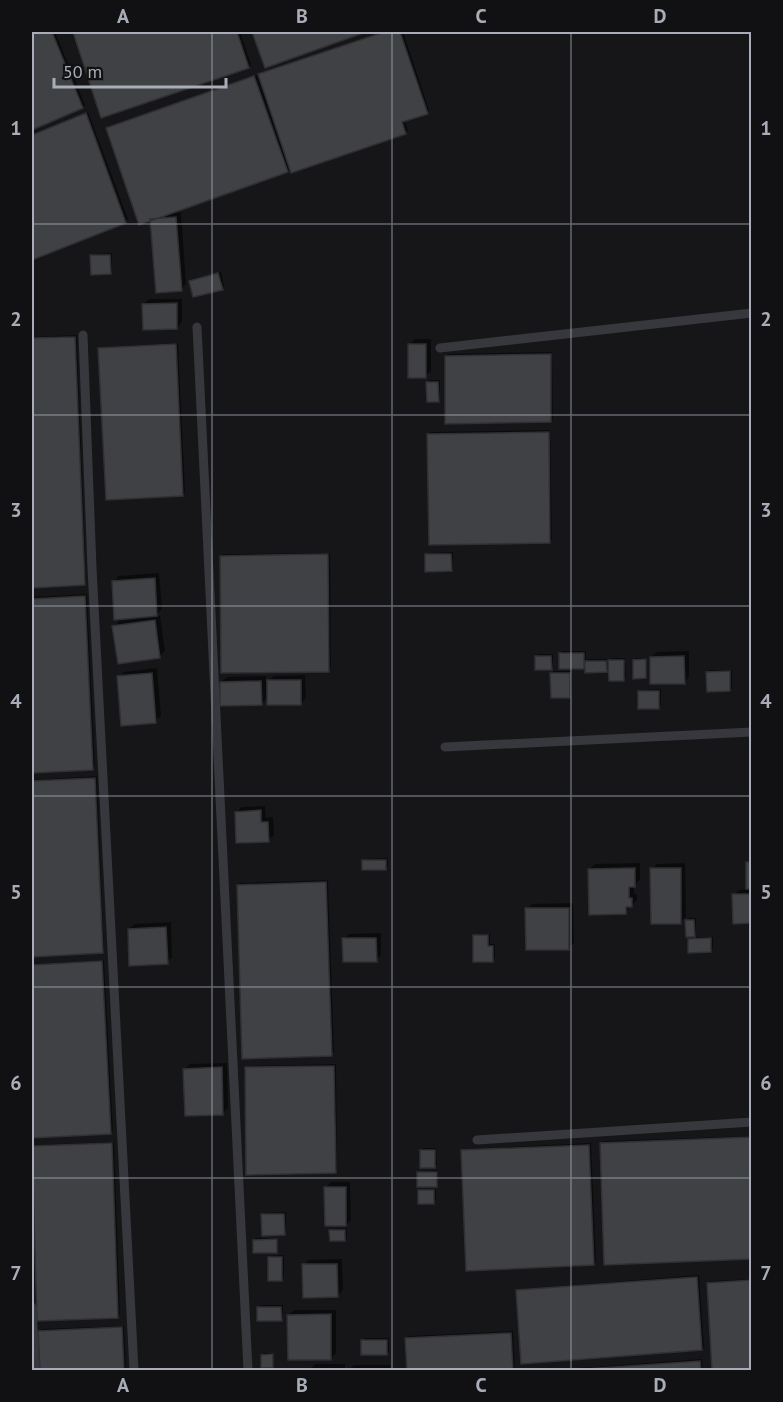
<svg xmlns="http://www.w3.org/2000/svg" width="783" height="1402" viewBox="0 0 783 1402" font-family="'PT Sans',sans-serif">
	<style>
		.shadow { fill: #0007 }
		.building { fill: #404145; stroke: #303034; stroke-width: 1.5 }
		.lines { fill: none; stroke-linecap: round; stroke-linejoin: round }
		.service { stroke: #37383d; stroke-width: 9 }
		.grid { fill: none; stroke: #a8adb8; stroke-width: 1.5; stroke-opacity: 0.55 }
		.neatline { fill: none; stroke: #a8adb8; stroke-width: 2 }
		.grid-label { font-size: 20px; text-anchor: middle; font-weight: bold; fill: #a8adb8 }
	</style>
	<rect width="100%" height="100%" fill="#161618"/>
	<path class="shadow" d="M32,32H55L85,105L83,107L32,128Z
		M74,32H240L251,64L249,67L102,116Z
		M253,32H362L266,66Z
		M382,32H403L429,110L427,113L404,120L408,130L405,133L291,167L287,171L171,213L181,212L186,284L181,289L152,219L108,129L110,126L257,75L264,94L266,93L260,74L262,72Z
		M88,112L128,219L125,222L32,259V134Z
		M112,253V270L110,273L92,256L94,254Z
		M221,272L224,286L222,289L191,281L193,279Z
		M149,299H182V322L177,328L144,304Z
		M77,335L86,582L84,584L32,586V337Z
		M415,339H431V371L425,376L410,344Z
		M178,343L185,492L183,494L100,349L102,347Z
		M552,352L553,419L551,421L446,356L448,354Z
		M430,380H440V398L438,400L428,382Z
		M550,430L552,539L549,541L429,434L431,432Z
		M453,552V568L451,570L427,555L429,553Z
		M330,553L331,668L329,670L221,556L223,554Z
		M159,573L162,609L155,616H160L165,651L159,656L114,627L119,621L136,619V616L113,582L119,576Z
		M87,594L95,766L92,769L32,772V597Z
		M562,651H586V663L589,659H608V662L612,658H625L626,677L623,679L610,667L606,671L587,664L583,667L560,654Z
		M689,651V677L684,682L651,657L657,652Z
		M538,654H553V666L551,669L536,656Z
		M636,658H647V674L645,677L634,660Z
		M157,668L161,716L155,721L119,677L124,672Z
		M710,670H732V688L730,690L708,672Z
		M554,671H572V694L570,696L552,673Z
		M305,675L306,698L300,704L269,696L261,704L221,682L227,677L266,676V683L274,676Z
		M661,689V705L658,707L640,692L642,690Z
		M97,776L104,949L102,952L32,955V780Z
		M265,806L266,818L273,817L274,835L268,840L236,812L242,807Z
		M388,858V866L386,869L364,861L366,859Z
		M752,859V922L734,895L739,890L747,889V863Z
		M640,863V880L634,885V894H637V900L625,912L590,869L595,864Z
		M685,863L686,917L680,922L652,869L657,864Z
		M328,880L334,1052L331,1054L238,885L241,883Z
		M573,903L574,943L568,948L527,909L532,904Z
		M689,918H696V934L693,937H713V948L711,951L689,939L692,936L687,921Z
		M171,922L172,957L167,962L129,929L135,924Z
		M381,933V955L376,960L344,939L349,934Z
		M477,934H490V944H495V958L492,960L475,936Z
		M104,960L113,1130L110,1133L32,1137V964Z
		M227,1063L228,1108L223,1113L185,1069L190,1064Z
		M336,1064L337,1170L335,1172L247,1068L249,1066Z
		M752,1136V1258L601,1144L604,1141Z
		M114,1142L120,1314L118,1317L38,1320L32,1147L34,1145Z
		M591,1143L596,1262L593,1264L463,1151L465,1149Z
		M423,1148H436L437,1164L434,1167L421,1150Z
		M438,1170V1183L436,1186L419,1173L421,1171Z
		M331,1182H350L351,1220L346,1225L326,1188Z
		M422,1189H436V1200L433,1202L419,1191Z
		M286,1212V1232L284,1234L263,1215L265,1213Z
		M347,1228V1238L345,1240L331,1231L333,1229Z
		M256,1238H278V1249L276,1251L254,1241Z
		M284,1255V1277L282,1279L269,1258L272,1256Z
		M342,1259L343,1290L337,1296L304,1265L309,1260Z
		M699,1275L704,1347L701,1349L517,1291L520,1289Z
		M752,1279V1370H713L709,1283L711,1281Z
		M261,1305H283V1317L281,1319L259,1307Z
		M294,1310H336V1353L331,1358L289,1315Z
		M124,1326L126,1370H41L40,1331L42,1329Z
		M513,1331L515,1370H408L407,1339L409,1336Z
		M365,1338H389V1351L387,1353L363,1341Z
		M265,1353H274V1364L272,1366L262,1355Z
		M702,1359L703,1370H551Z
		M315,1364H345V1370H310Z
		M354,1365H390V1370H348Z"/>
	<path class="building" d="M32,32H52L83,108L32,130Z
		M73,32H237L249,68L101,118Z
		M252,32H366L265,68Z
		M384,32H400L428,114L402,122L406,134L291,173L258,74Z
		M254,76L288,172L139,225L106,128Z
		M86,113L126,223L32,260V135Z
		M176,217L182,291L156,293L150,219Z
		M90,255H110L111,274L91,275Z
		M218,273L223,290L193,297L189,281Z
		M177,303V329L143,330L142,304Z
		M75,337L85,585L32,588V338Z
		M176,344L183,496L106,500L98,348Z
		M408,344H426V378H408Z
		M551,354V422L445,424V356Z
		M426,382H438L439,402H427Z
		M549,432L550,543L429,545L427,434Z
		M328,554L329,672L221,673L220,556Z
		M425,554H451L452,571L425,572Z
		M155,578L157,616L114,620L112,581Z
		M85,596L93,770L32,773V599Z
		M155,620L160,658L118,664L112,626Z
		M559,653H584V669H559Z
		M535,656H551L552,670H535Z
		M684,656L685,684H650V657Z
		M646,659V678L633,679V660Z
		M608,660H624V681H609Z
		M585,661H606L607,672L585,673Z
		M730,671V691L707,692L706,672Z
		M152,673L156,723L121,726L117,676Z
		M550,673H570V698H551Z
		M267,680H301V705H267Z
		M261,681L262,705L220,706V682Z
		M638,691H659V709H638Z
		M95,778L103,953L32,957V781Z
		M261,810V822H268L269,842L236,843L235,812Z
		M362,860H386V870H362Z
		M746,862H752V889H746Z
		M635,868V887H629V898H632V907H626V914L589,915L588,869Z
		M650,868H681V924H651Z
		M326,882L332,1056L242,1059L237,885Z
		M732,894H752V923L733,924Z
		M525,908H569V950H526Z
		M685,920H694L695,937H686Z
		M166,927L168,964L129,966L128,929Z
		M473,935H488V946H493V962H473Z
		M342,938H376L377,962H343Z
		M711,938V952L688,953V939Z
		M102,961L111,1134L32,1138V965Z
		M334,1066L336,1173L246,1175L245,1067Z
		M222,1067L223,1115L185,1116L183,1069Z
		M752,1137V1259L604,1265L600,1143Z
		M112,1143L118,1318L37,1321L32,1146Z
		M589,1145L594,1265L466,1271L461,1150Z
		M420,1150H435V1168H420Z
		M417,1172H437V1187H417Z
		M324,1187H346V1226H325Z
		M418,1190H434V1204H418Z
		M261,1214H284L285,1235L262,1236Z
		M329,1230H345V1241H330Z
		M277,1239V1253H253V1240Z
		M268,1257H282V1281H268Z
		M302,1264H337L338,1297L303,1298Z
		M697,1277L702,1350L521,1364L516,1290Z
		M752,1280V1370H712L707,1283Z
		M257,1307H281L282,1321H257Z
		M331,1314V1360H288L287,1315Z
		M122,1327L124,1370H40L38,1331Z
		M511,1333L513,1370H407L405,1338Z
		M361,1340H387V1355H361Z
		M273,1354V1368H261V1355Z
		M700,1361L701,1370H570Z"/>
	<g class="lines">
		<path class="service" d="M197,327L248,1370
			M83,335L92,568L134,1370
			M440,348L752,313
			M445,747L752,732
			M477,1140L752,1122
			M32,1307L35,1370"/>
	</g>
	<path class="grid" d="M212,32V1370M392,32V1370M571,32V1370M32,224H752M32,415H752M32,606H752M32,796H752M32,987H752M32,1178H752"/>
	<rect width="783" height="1402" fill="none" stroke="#111113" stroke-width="66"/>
	<path d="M54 78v9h172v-9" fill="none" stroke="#a8adb8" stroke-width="3"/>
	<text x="63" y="78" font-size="18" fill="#a8adb8" stroke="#111113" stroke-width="4.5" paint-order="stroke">50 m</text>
	<rect x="33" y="33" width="717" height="1336" class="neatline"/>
	<g class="grid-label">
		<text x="123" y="23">A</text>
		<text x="302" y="23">B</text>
		<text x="481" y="23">C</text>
		<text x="660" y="23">D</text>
		<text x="16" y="135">1</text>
		<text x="766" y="135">1</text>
		<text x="16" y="326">2</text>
		<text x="766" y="326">2</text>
		<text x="16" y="517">3</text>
		<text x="766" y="517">3</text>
		<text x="16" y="708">4</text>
		<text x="766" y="708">4</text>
		<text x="16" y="899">5</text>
		<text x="766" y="899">5</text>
		<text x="16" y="1090">6</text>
		<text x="766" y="1090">6</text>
		<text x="16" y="1280">7</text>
		<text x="766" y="1280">7</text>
		<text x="123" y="1392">A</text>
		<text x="302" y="1392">B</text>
		<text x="481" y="1392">C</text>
		<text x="660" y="1392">D</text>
	</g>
</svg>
